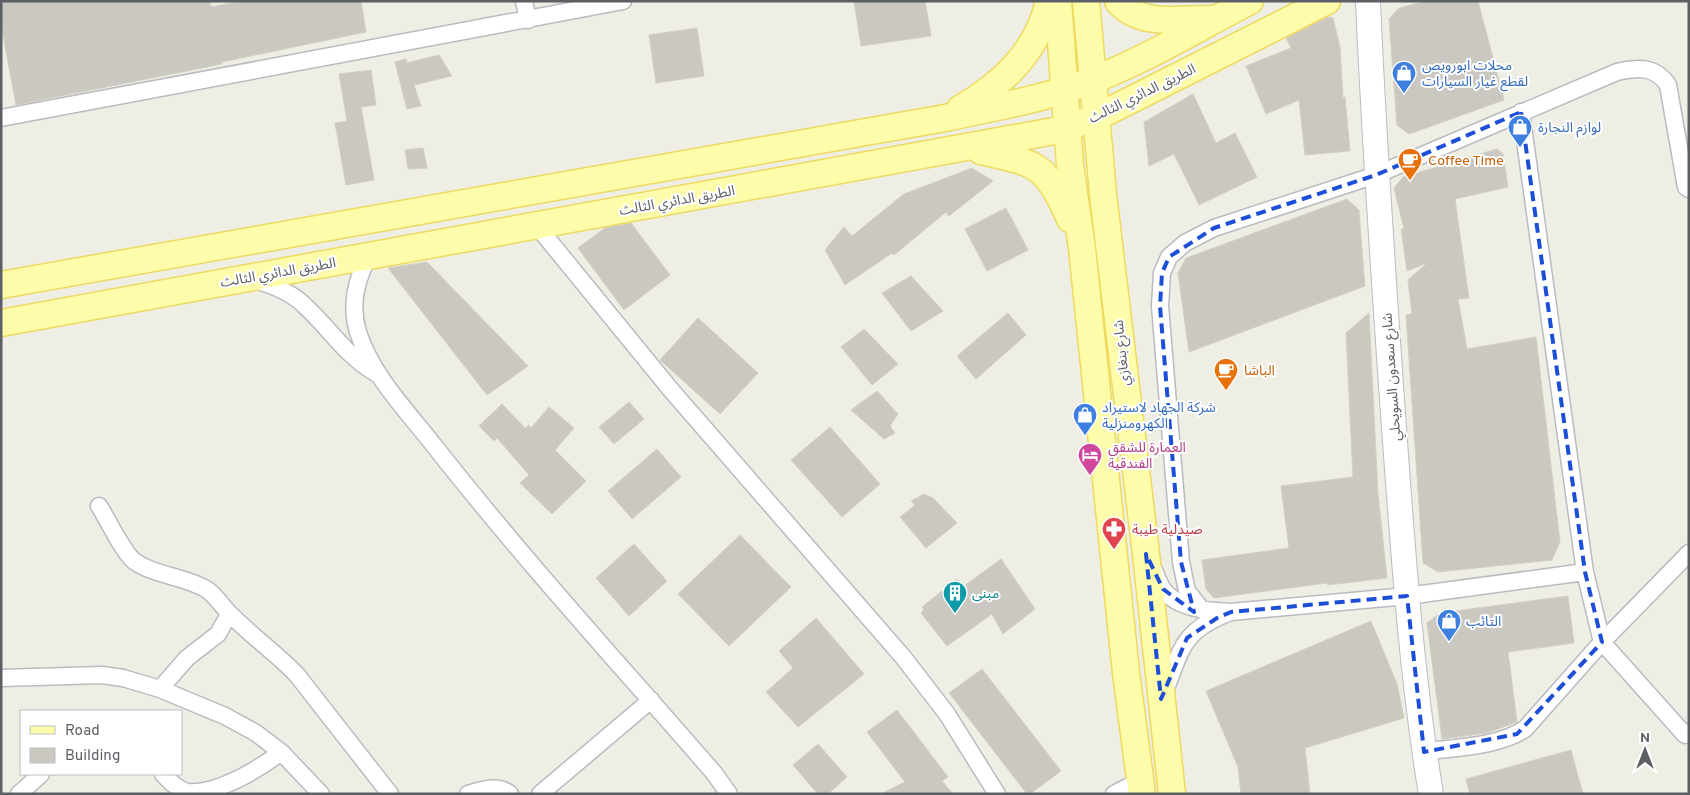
<svg xmlns="http://www.w3.org/2000/svg" width="1690" height="795" viewBox="0 0 1690 795" font-family="Overpass,'Noto Sans Arabic',sans-serif">
	<style>
		.building { fill: #cac8c1; stroke: #d3d0c3 }
		.lines { fill: none; stroke-linecap: round; stroke-linejoin: round }
		.street-casing { stroke: #b9bbc0; stroke-width: 19 }
		.secondary-casing { stroke: #babcc2; stroke-width: 26 }
		.primary-casing { stroke: #eeda5e; stroke-width: 29 }
		.street { stroke: #fff; stroke-width: 16 }
		.secondary { stroke: #fff; stroke-width: 24 }
		.primary { stroke: #fdfcab; stroke-width: 26 }
		.marked { fill: none; stroke: #1d4ed8; stroke-width: 4; stroke-dasharray: 10 6; stroke-linejoin: round }
		.labels { text-anchor: middle; stroke-width: 4; stroke-linejoin: round; paint-order: stroke }
		.shop-label { font-size: 14px; fill: #366cbe; stroke: #fff; text-anchor: start }
		.street-label { font-size: 14px; fill: #5c5f64; stroke: #fff }
		.food-label { font-size: 14px; fill: #c56008; stroke: #fff; text-anchor: start }
		.hotel-label { font-size: 14px; fill: #b23c85; stroke: #fff; text-anchor: start }
		.health-label { font-size: 14px; fill: #be3a42; stroke: #fff; text-anchor: start }
		.culture-label { font-size: 14px; fill: #0d838f; stroke: #fff; text-anchor: start }
	</style>
	<rect width="100%" height="100%" fill="#eeeee4"/>
	<path class="building" d="M1,1H210L211,7L241,1H361L366,32L222,62V64L16,105L1,24Z
		M854,1H925L931,36L861,46Z
		M1426,1H1478L1504,100L1409,134L1397,125L1389,19L1399,8Z
		M1328,17L1333,18L1340,47L1343,98L1345,97L1350,151L1305,155L1299,100L1266,114L1246,66L1291,48L1286,38Z
		M697,28L704,76L656,83L649,35Z
		M439,55L452,76L414,85L421,106L407,109L395,62L406,59L407,63Z
		M371,70L376,105L361,107L374,180L346,185L335,123L347,121L339,74Z
		M1193,94L1216,143L1235,133L1257,177L1199,205L1174,154L1149,166L1144,122Z
		M423,148L427,168L408,169L405,150Z
		M1497,149L1503,154L1508,187L1455,199L1469,298L1458,299L1467,349L1536,337L1560,542L1552,560L1438,572L1423,563L1406,315L1412,314L1408,280L1427,263L1407,271L1401,229H1404L1394,188L1403,177Z
		M972,168L993,181L949,216L946,212L894,255L892,253L845,285L825,250L844,227L852,236L904,194Z
		M1347,199L1359,210L1365,286L1189,352L1178,273L1186,258Z
		M1006,208L1028,250L987,271L965,229Z
		M631,223L670,275L624,310L578,248L605,228Z
		M427,262L528,366L487,395L388,268Z
		M911,276L943,311L911,331L882,293Z
		M1008,313L1026,335L976,379L957,356Z
		M1369,313L1378,493L1387,578L1328,585L1327,583L1214,598L1206,589L1202,560L1289,548L1281,486L1353,477L1346,333Z
		M698,318L758,373L720,414L660,360Z
		M864,329L898,364L872,385L841,347Z
		M877,391L898,414L890,426L895,433L884,439L851,410Z
		M629,402L644,419L614,444L599,427Z
		M502,404L525,428L529,425L531,428L549,407L574,428L555,450L586,481L552,514L520,483L529,475L497,438L494,441L479,426Z
		M830,427L880,484L842,517L791,460Z
		M657,449L681,477L632,519L608,491Z
		M924,494L933,498L957,523L926,548L900,517L915,505L911,501Z
		M740,535L791,587L729,646L678,594Z
		M634,544L667,581L629,616L596,578Z
		M1001,559L1035,609L1003,634L992,614L947,646L921,613L924,609L922,607L957,579L963,587Z
		M1568,596L1574,643L1508,652L1517,722L1487,733L1442,739L1427,623L1440,613Z
		M816,618L864,674L798,727L766,692L793,668L779,651Z
		M1371,621L1397,684L1404,718L1305,748L1310,794H1241L1238,767L1206,691Z
		M982,669L1061,771L1030,794H1027L949,693Z
		M897,710L948,777L942,781L953,794H881L905,782L867,732Z
		M818,744L847,777L828,794H818L793,765Z
		M1571,750L1583,794H1470L1466,779Z"/>
	<g class="lines">
		<defs>
			<path id="street" d="M524,1L528,20
				M1521,112L1585,572L1602,642L1677,726L1685,735L1689,732
				M1,118L623,1
				M537,226L671,390L903,657L947,714L997,794
				M369,256C356,279 350,306 358,332C372,376 408,412 436,448C524,560 621,666 714,773L729,794
				M254,280C273,285 291,292 305,306C332,331 344,354 377,374
				M99,506C108,520 123,552 134,561C155,576 184,576 206,589C216,595 223,608 232,616C253,637 277,654 297,675L390,794
				M1154,570C1156,576 1159,582 1162,588C1176,609 1209,611 1231,612L1407,596L1585,572
				M1202,610L1187,591L1181,562L1160,306L1162,273L1169,257L1185,243L1214,228L1376,175L1617,72C1638,67 1655,66 1668,85L1686,187L1689,189
				M1,678L102,675L123,678L160,689L225,716L256,733L281,752L321,794
				M160,689L187,658L218,634L229,614
				M1164,693C1182,650 1180,632 1228,613
				M1424,752C1457,747 1497,747 1525,729L1602,642L1689,553
				M163,774C170,782 177,789 187,792C217,795 259,769 281,752
				M19,794L41,774
				M468,794C482,790 498,784 510,794
				M540,794L651,700
				M1114,794L1141,780"/>
			<path id="secondary" d="M1368,1C1374,144 1384,286 1394,428C1403,550 1411,673 1431,794"/>
			<path id="primary" d="M1058,1L1070,165L1082,248L1126,673L1142,794
				M1086,1L1103,194L1146,554L1172,794
				M1118,1C1141,28 1181,18 1213,19
				M960,109C1003,84 1038,51 1049,1
				M981,151C1038,164 1045,163 1070,219
				M1,285L945,118C994,107 1046,99 1093,80C1147,59 1198,28 1250,1
				M1,323L1054,131L1095,118L1327,1"/>
		</defs>
		<use href="#street" class="street-casing"/>
		<use href="#secondary" class="secondary-casing"/>
		<use href="#primary" class="primary-casing"/>
		<use href="#street" class="street"/>
		<use href="#secondary" class="secondary"/>
		<use href="#primary" class="primary"/>
	</g>
	<path class="marked" d="M1521,112L1585,572L1602,642L1517,734L1424,752L1407,596L1231,612L1217,618L1187,638L1161,699L1146,554L1163,589L1194,612L1181,562L1160,306L1162,273L1169,257L1214,228L1376,175Z"/>
	<defs>
		<symbol id="shop-pin" viewBox="-11 -11 22 30"><path d="M0 17L-7.5 6A9.5 9.5 0 1 1 7.5 6Z" fill="#3f7fe0" stroke="#fff"/><path d="M-5-2.5h2.3a2.7 3.5 0 0 1 5.4 0H5L5.5 6h-11ZM-1.5-2.5h3a1.5 2.3 0 0 0-3 0Z" fill="#fff"/></symbol>
		<symbol id="cafe-pin" viewBox="-11 -11 22 30"><path d="M0 17L-7.5 6A9.5 9.5 0 1 1 7.5 6Z" fill="#e8710a" stroke="#fff"/><path d="M-5.5-4.5H6V0H3Q3 3.5 0 3.5H-2.5Q-5.5 3.5-5.5 0ZM3-3.2v2h1.7v-2ZM-6 4.5H4V6H-6Z" fill="#fff"/></symbol>
		<symbol id="hotel-pin" viewBox="-11 -11 22 30"><path d="M0 17L-7.5 6A9.5 9.5 0 1 1 7.5 6Z" fill="#d1479c" stroke="#fff"/><path d="M-6-4.5h1.5V1H6V5H4.5V3h-9V5H-6ZM-4 0a1.8 1.8 0 1 1 3.6 0ZM.5 0V-2.5h3Q6-2.5 6 0Z" fill="#fff"/></symbol>
		<symbol id="pharmacy-pin" viewBox="-11 -11 22 30"><path d="M0 17L-7.5 6A9.5 9.5 0 1 1 7.5 6Z" fill="#e0444e" stroke="#fff"/><path d="M-2-6h4v4h4v4h-4v4h-4v-4h-4v-4h4Z" fill="#fff"/></symbol>
		<symbol id="building-pin" viewBox="-11 -11 22 30"><path d="M0 17L-7.5 6A9.5 9.5 0 1 1 7.5 6Z" fill="#0f9aa8" stroke="#fff"/><path d="M-4-6H4V6H1V3H-1V6H-4ZM-2.5-4.3h1.7v1.8h-1.7ZM.8-4.3h1.7v1.8H.8ZM-2.5-1h1.7V.8h-1.7ZM.8-1h1.7V.8H.8Z" fill="#fff"/></symbol>
	</defs>
	<g fill-rule="evenodd">
		<use href="#shop-pin" x="1390" y="59" width="28" height="38"/>
		<use href="#shop-pin" x="1506" y="113" width="28" height="38"/>
		<use href="#cafe-pin" x="1396" y="146" width="28" height="38"/>
		<use href="#cafe-pin" x="1212" y="356" width="28" height="38"/>
		<use href="#shop-pin" x="1071" y="401" width="28" height="38"/>
		<use href="#hotel-pin" x="1076" y="441" width="28" height="38"/>
		<use href="#pharmacy-pin" x="1100" y="515" width="28" height="38"/>
		<use href="#building-pin" x="941" y="579" width="28" height="38"/>
		<use href="#shop-pin" x="1435" y="607" width="28" height="38"/>
	</g>
	<g class="labels">
		<g class="shop-label">
			<text x="1422" y="70">محلات ابورويص<tspan x="1422" dy="16">لقطع غيار السيارات</tspan></text>
			<text x="1538" y="132">لوازم النجارة</text>
			<text x="1102" y="412">شركة الجهاد لاستيراد<tspan x="1102" dy="16">الكهرومنزلية</tspan></text>
			<text x="1466" y="626">التائب</text>
		</g>
		<g class="street-label">
			<text transform="translate(1142 93) rotate(-26)" y="5">الطريق الدائري الثالث</text>
			<text transform="translate(677 200) rotate(-10)" y="5">الطريق الدائري الثالث</text>
			<text transform="translate(278 272) rotate(-10)" y="5">الطريق الدائري الثالث</text>
			<text transform="translate(1121 353) rotate(-96)" y="5">شارع بنغازي</text>
			<text transform="translate(1391 377) rotate(-94)" y="5">شارع سعدون السويحلي</text>
		</g>
		<g class="food-label">
			<text x="1428" y="165">Coffee Time</text>
			<text x="1244" y="375">الباشا</text>
		</g>
		<g class="hotel-label">
			<text x="1108" y="452">العمارة للشقق<tspan x="1108" dy="16">الفندقية</tspan></text>
		</g>
		<g class="health-label">
			<text x="1132" y="534">صيدلية طيبة</text>
		</g>
		<g class="culture-label">
			<text x="972" y="598">مبنى</text>
		</g>
	</g>
	<rect width="1690" height="795" fill="none" stroke="#5c5f64" stroke-width="5"/>
	<rect x="20" y="710" width="162" height="65" fill="#ffffff" stroke="#bebfc1"/>
	<rect x="30" y="726" width="25" height="8" fill="#fdfcab" stroke="#bebfc1"/>
	<text x="65" y="735" font-size="15" fill="#5c5f64">Road</text>
	<rect x="30" y="748" width="25" height="15" fill="#cac8c1" stroke="#bebfc1"/>
	<text x="65" y="760" font-size="15" fill="#5c5f64">Building</text>
	<g transform="translate(1645 750)" stroke="#ffffff" stroke-width="4" paint-order="stroke">
	<path d="M0-4L9 19L0 12L-9 19Z" fill="#5c5f64"/>
	<text y="-8" font-size="14" font-weight="bold" text-anchor="middle" fill="#5c5f64">N</text>
	</g>
</svg>
